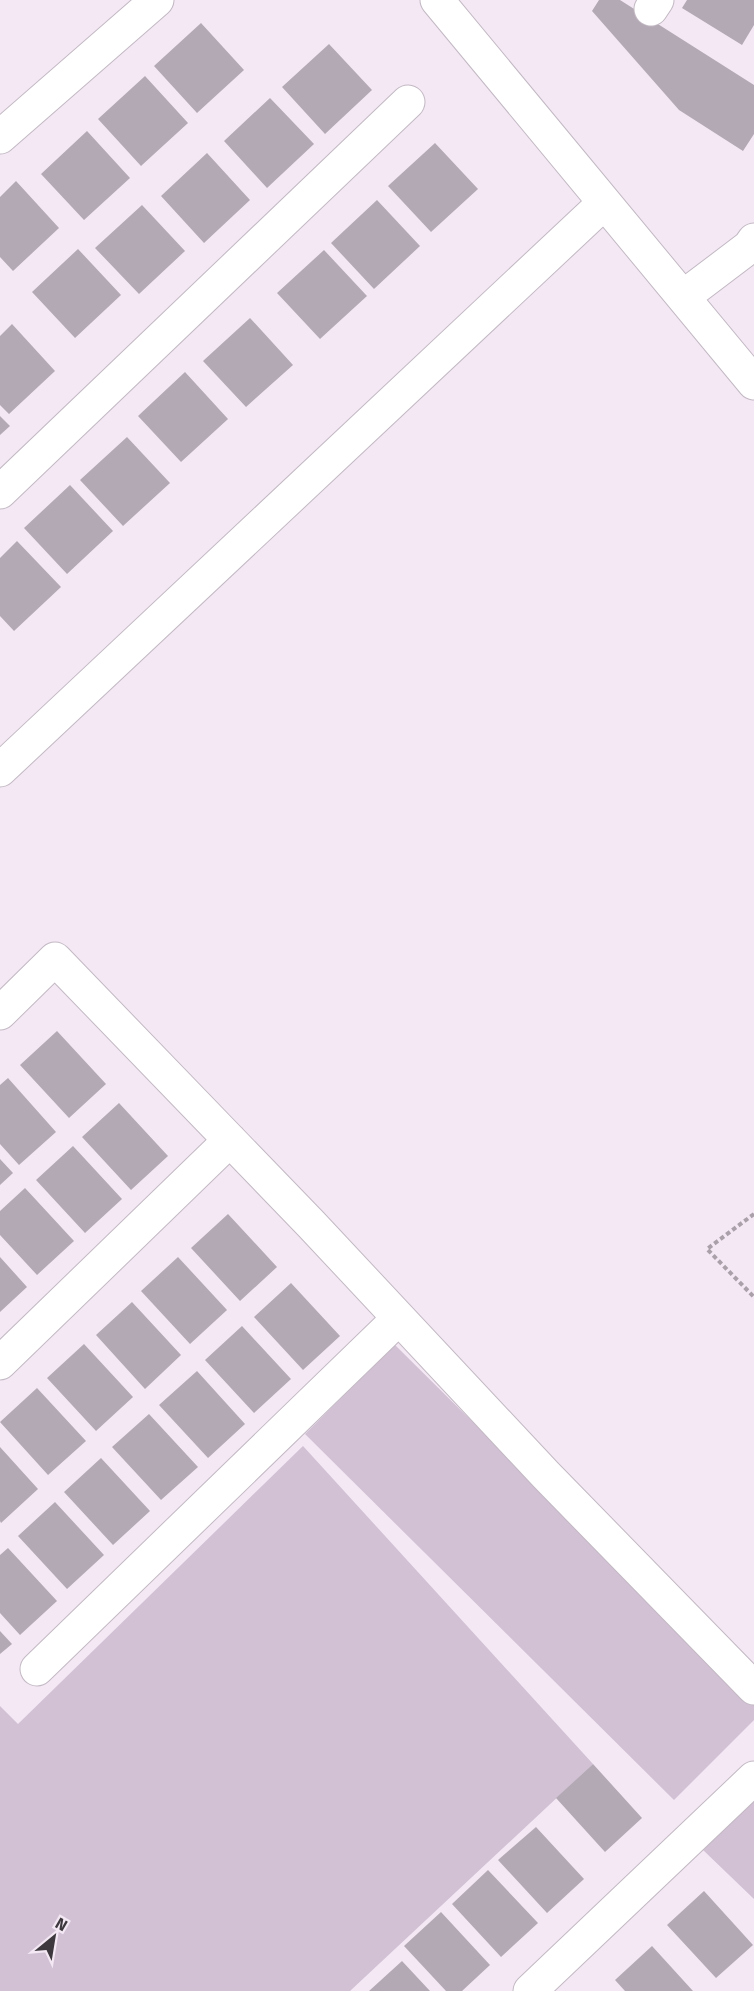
<svg xmlns="http://www.w3.org/2000/svg" width="754" height="1991" viewBox="0 0 754 1991" font-family="'Fira Sans',sans-serif">
	<style>
		.green { fill: #d2c0d4 }
		.building { fill: #b3a9b4 }
		.lines { fill: none; stroke-linecap: round; stroke-linejoin: round }
		.minor-casing { stroke: #c3b9c4; stroke-width: 35 }
		.path { stroke: #a9a0aa; stroke-width: 4; stroke-dasharray: 4.5 3; stroke-linecap: butt }
		.minor { stroke: #fff; stroke-width: 33 }
	</style>
	<rect width="100%" height="100%" fill="#f3e8f4"/>
	<path class="green" d="M395,1345L754,1701V1720L674,1800L305,1434Z
		M303,1446L593,1764L350,1991H0V1706L18,1724Z
		M754,1796V1899L702,1849Z"/>
	<path class="building" d="M599,0H620L754,85V134L743,151L679,110L592,11Z
		M687,0H754V25L742,45L682,8Z
		M201,23L244,70L197,113L154,66Z
		M329,44L372,90L325,134L282,87Z
		M145,76L188,123L141,166L98,119Z
		M270,98L314,144L267,188L224,141Z
		M87,131L130,178L84,220L41,174Z
		M435,143L478,189L431,232L388,186Z
		M207,153L250,200L204,243L161,196Z
		M16,181L59,228L13,271L0,257V197Z
		M377,200L420,246L374,289L331,243Z
		M142,205L185,251L139,294L95,248Z
		M78,249L121,295L75,338L32,292Z
		M324,250L367,296L320,339L277,293Z
		M250,318L293,365L246,407L203,361Z
		M12,324L55,371L9,414L0,405V336Z
		M185,372L228,419L181,462L138,416Z
		M0,416L10,426L0,435Z
		M127,437L170,483L123,526L80,480Z
		M70,485L113,531L67,574L24,528Z
		M17,541L61,587L14,631L0,616V558Z
		M57,1031L106,1084L69,1118L20,1065Z
		M8,1078L56,1132L19,1165L0,1144V1085Z
		M119,1103L168,1156L131,1190L82,1137Z
		M73,1146L122,1199L85,1233L36,1180Z
		M0,1159L13,1173L0,1185Z
		M25,1188L74,1241L37,1275L0,1235V1211Z
		M228,1214L277,1267L240,1301L191,1248Z
		M0,1257L27,1287L0,1312Z
		M178,1257L227,1310L190,1344L141,1291Z
		M291,1283L340,1336L303,1370L254,1317Z
		M132,1302L181,1355L145,1389L96,1335Z
		M242,1326L291,1379L254,1413L205,1360Z
		M84,1344L133,1397L96,1431L47,1378Z
		M197,1371L245,1424L208,1458L159,1405Z
		M37,1388L86,1441L48,1475L0,1422Z
		M149,1414L198,1467L161,1500L112,1447Z
		M0,1447L38,1489L1,1523L0,1521Z
		M101,1458L150,1511L113,1545L64,1492Z
		M55,1502L104,1555L67,1589L18,1536Z
		M8,1548L57,1601L20,1635L0,1613V1555Z
		M0,1631L12,1644L0,1654Z
		M593,1764L642,1818L605,1852L556,1798Z
		M536,1827L584,1879L547,1913L498,1860Z
		M488,1870L538,1923L501,1957L452,1904Z
		M704,1891L753,1945L716,1978L667,1925Z
		M441,1912L490,1965L462,1991H446L404,1946Z
		M652,1946L693,1991H625L615,1980Z
		M402,1961L430,1991H369Z"/>
	<g class="lines">
		<defs>
			<path id="minor" d="M437,0L754,383
				M651,9L657,0
				M0,137L157,0
				M683,297L749,247L754,240
				M0,492L408,102
				M0,770L604,203
				M0,1013L55,959L311,1224L546,1475L754,1688
				M0,1363L230,1140
				M37,1669L399,1318
				M530,1991L754,1778"/>
		</defs>
		<use href="#minor" class="minor-casing"/>
		<path class="path" d="M754,1214L707,1249L754,1297"/>
		<use href="#minor" class="minor"/>
	</g>
	<g transform="translate(54 1937) rotate(30)" stroke="#f3e8f4" stroke-width="4.5" paint-order="stroke">
	<path d="M0-4.5L10 22L0 15L-10 22Z" fill="#3c383d"/>
	<text y="-9" font-size="16" font-weight="bold" text-anchor="middle" fill="#3c383d">N</text>
	</g>
</svg>
